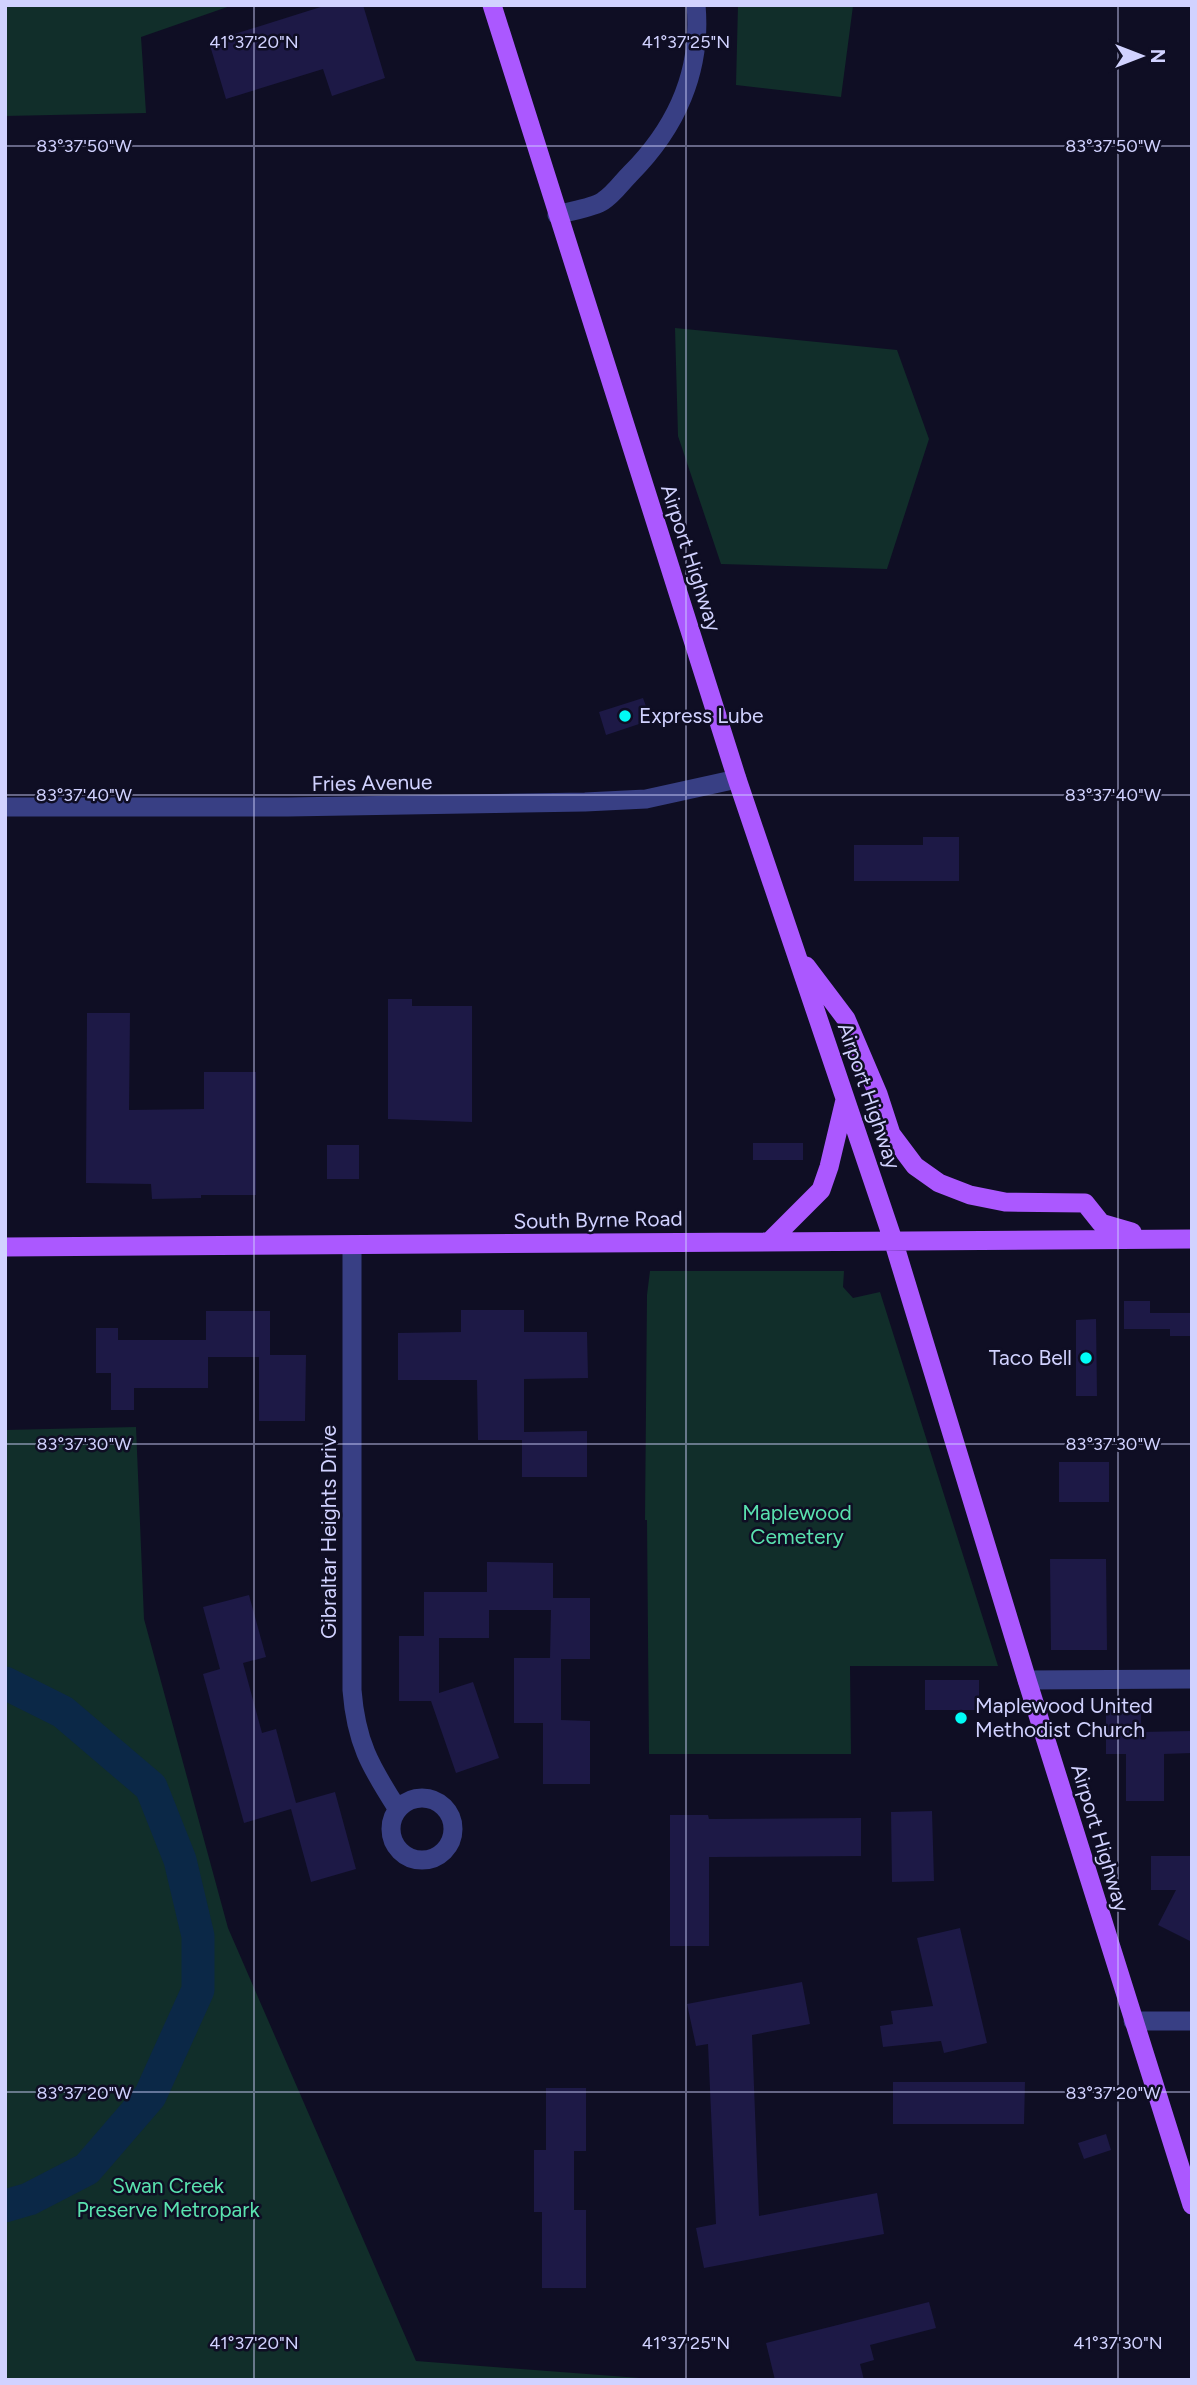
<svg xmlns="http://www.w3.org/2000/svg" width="1197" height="2385" viewBox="0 0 1197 2385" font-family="Figtree,sans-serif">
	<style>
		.green { fill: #112e2a }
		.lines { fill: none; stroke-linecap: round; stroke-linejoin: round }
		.river { stroke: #0b2847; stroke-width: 33 }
		.building { fill: #1d1946 }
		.minor { stroke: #383f84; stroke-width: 19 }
		.tertiary { stroke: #383f84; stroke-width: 19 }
		.primary { stroke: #ab58ff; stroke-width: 19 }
		.ticks { fill: none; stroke: #d1d2ff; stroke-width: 2; stroke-opacity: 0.45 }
		.poi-dot { fill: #00fcf5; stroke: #0f0e24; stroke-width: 2.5 }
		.labels { text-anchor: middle; stroke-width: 5; stroke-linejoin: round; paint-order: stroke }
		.street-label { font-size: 21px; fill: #d1d2ff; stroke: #0f0e24 }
		.poi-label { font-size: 21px; fill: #d1d2ff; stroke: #0f0e24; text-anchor: start }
		.park-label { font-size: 21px; fill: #5ae2af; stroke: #0f0e24 }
		.ticks-label { font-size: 18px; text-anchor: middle; fill: #d1d2ff; stroke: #0f0e24; stroke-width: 5; stroke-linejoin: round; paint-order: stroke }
	</style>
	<rect width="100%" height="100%" fill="#0f0e24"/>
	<path class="green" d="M5,5H233L141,37L146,113L5,116Z
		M738,5L853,6L841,97L736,85Z
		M675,328L897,350L929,439L887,569L721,564L678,436Z
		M650,1271H844L843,1287L853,1298L880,1292L998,1666H850L851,1754H649L647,1520H645L647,1295Z
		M136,1427L144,1619L228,1928L416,2361L666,2380H5V1430Z"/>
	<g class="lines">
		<path class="river" d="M5,1683L63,1712L151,1787L180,1860L198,1936V1990L150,2096L87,2169L29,2199L5,2206"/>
	</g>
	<path class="building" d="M327,5H363L385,78L332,96L323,69L226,99L209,42Z
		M643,698L651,720L606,735L599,712Z
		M923,837H959V881H854V845H923Z
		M388,999H412V1006H472V1122L388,1119Z
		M87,1013H130L129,1110L204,1109V1072H256V1195H201V1198L152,1199L151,1184L86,1183Z
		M753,1143H803V1160H753Z
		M327,1145H359V1179H327Z
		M1124,1301H1150V1313H1192V1336H1170V1329H1124Z
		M461,1310H524V1332H587L588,1378L524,1379V1432L587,1431V1477H522V1440H478L477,1380H398V1333L461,1332Z
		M206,1311H270V1355H306L305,1421H259V1357H208V1388H134V1410H111V1373H96V1328H118V1340H206Z
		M1096,1319L1097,1396H1076V1320Z
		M1059,1462H1109V1502H1059Z
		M1050,1559H1106L1107,1650H1051Z
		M487,1562L553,1563V1598H590V1659H561V1720L590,1721V1784H543V1723H514V1658H550L551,1610H489V1638H439V1693L473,1682L499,1758L456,1773L431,1701H399V1636H424V1592H487Z
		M249,1595L266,1657L243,1663L262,1733L276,1729L296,1803L335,1792L356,1869L311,1882L291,1809L244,1823L203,1674L220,1669L203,1607Z
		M925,1680H979V1710H925Z
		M1141,1707V1732L1192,1731V1753L1164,1754V1801H1126V1754H1106V1708Z
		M932,1811L934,1881L892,1882L891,1812Z
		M670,1815H708L709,1819L861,1818V1856L709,1857V1946H670Z
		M1151,1856H1192V1942L1158,1925L1176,1890H1151Z
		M960,1928L987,2043L944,2053L941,2041L883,2047L880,2026L893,2024L891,2011L933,2006L917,1938Z
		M802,1982L810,2024L752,2035L759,2216L877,2193L884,2234L704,2268L696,2228L716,2224L708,2044L696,2046L687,2004Z
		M893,2082H1025L1024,2124H893Z
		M546,2088H586V2151H574V2210H586V2288H542V2212H534V2150H546Z
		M1106,2134L1111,2150L1084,2159L1078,2143Z
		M929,2302L936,2328L870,2345L874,2360L860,2364L864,2380H775L766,2343Z"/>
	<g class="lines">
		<path class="minor" d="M5,807H288L585,802L646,799L737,779
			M352,1245V1690C356,1742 370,1766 397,1808
			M1027,1680L1192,1679
			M391 1829a31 31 0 1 1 62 0a31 31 0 1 1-62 0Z
			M1133,2021H1192"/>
		<path class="tertiary" d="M557,215C570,211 593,208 603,201C613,195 622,182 630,174C676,128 702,71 696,5"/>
		<path class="primary" d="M492,5L737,779L893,1240L1027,1680L1192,2205
			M806,966L846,1019L878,1094L891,1134L915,1166L939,1183L970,1195L1005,1202L1085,1203L1101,1223L1132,1232
			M770,1241L821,1190L829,1167L845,1100
			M5,1247L1192,1239"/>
	</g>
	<path class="ticks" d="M254,5V2380M686,5V2380M1118,5V2380M5,146H1192M5,795H1192M5,1444H1192M5,2092H1192"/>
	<g class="poi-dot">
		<circle cx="625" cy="716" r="7"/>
		<circle cx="1086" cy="1358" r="7"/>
		<circle cx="961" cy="1718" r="7"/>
	</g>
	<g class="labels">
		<g class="street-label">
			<text transform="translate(691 558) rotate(72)" y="7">Airport Highway</text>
			<text transform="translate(372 783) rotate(-1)" y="7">Fries Avenue</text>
			<text transform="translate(869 1096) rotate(71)" y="7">Airport Highway</text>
			<text transform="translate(598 1220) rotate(-1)" y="7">South Byrne Road</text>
			<text transform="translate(329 1532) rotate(-90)" y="7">Gibraltar Heights Drive</text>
			<text transform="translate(1100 1838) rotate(73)" y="7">Airport Highway</text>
		</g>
		<g class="poi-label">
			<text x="639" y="723">Express Lube</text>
			<text x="1072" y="1365" text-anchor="end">Taco Bell</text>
			<text x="975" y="1713">Maplewood United<tspan x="975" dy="24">Methodist Church</tspan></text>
		</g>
		<g class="park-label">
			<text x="797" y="1520">Maplewood<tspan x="797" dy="24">Cemetery</tspan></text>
			<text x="168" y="2193">Swan Creek<tspan x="168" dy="24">Preserve Metropark</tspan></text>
		</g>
	</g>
	<g class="ticks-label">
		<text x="254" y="48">41°37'20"N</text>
		<text x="686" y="48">41°37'25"N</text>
		<text x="84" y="152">83°37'50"W</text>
		<text x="1113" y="152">83°37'50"W</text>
		<text x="84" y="801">83°37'40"W</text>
		<text x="1113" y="801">83°37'40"W</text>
		<text x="1113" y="1450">83°37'30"W</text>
		<text x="84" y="1450">83°37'30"W</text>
		<text x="84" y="2099">83°37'20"W</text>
		<text x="1113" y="2099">83°37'20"W</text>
		<text x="254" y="2349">41°37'20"N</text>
		<text x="686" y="2349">41°37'25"N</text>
		<text x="1118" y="2349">41°37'30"N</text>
	</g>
	<rect width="1197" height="2385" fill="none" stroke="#d1d2ff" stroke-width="14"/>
	<g transform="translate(1141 56) rotate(90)" stroke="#0f0e24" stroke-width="5" paint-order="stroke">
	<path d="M0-5L12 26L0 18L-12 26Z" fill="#d1d2ff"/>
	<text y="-10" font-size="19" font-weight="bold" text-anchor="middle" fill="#d1d2ff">N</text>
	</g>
</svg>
